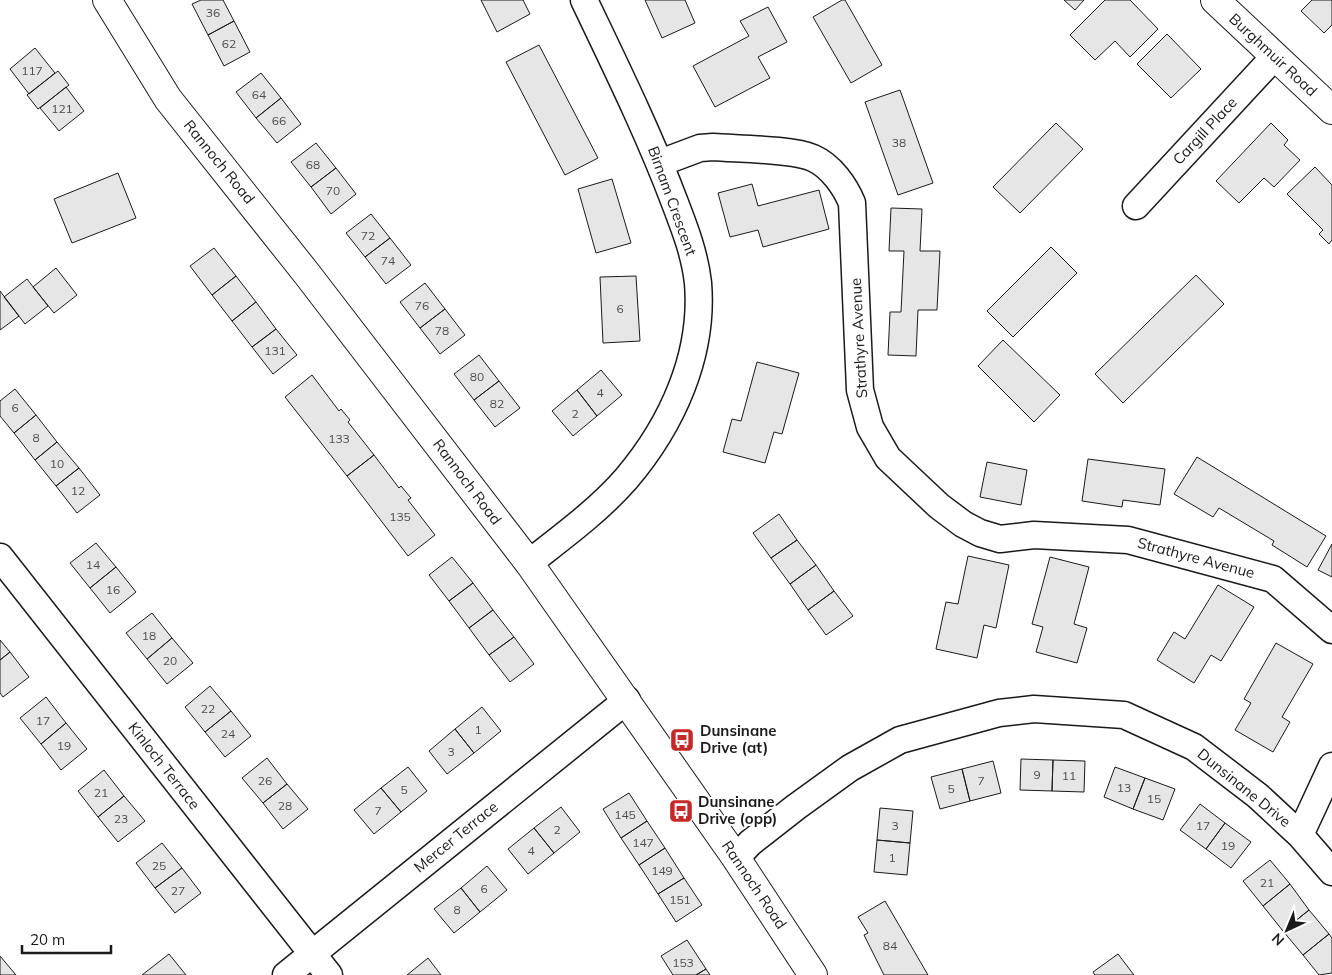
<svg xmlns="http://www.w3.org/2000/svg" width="1332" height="975" viewBox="0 0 1332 975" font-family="Mulish,sans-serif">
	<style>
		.building { fill: #e6e6e6; stroke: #1a1a1a }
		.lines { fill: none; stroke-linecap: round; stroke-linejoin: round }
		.minor-casing { stroke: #1a1a1a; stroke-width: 29 }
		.tertiary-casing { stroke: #1a1a1a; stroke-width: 30 }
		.minor { stroke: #fff; stroke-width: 26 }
		.tertiary { stroke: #fff; stroke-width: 28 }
		.labels { text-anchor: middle; stroke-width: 4; stroke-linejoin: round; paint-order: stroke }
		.number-label { font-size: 12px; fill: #4d4d4d }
		.street-label { font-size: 15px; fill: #1a1a1a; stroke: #fff }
		.poi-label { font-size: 15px; font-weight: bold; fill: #1a1a1a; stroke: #fff; text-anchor: start }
	</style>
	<rect width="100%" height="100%" fill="#fff"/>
	<path class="building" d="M201,0H223L234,21L208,35L192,4Z
		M481,0H523L530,14L497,32Z
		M645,0H685L695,23L662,38Z
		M842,0H845L882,65L851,83L813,17Z
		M1064,0H1084L1075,10Z
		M1105,0H1130L1158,29L1130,57L1115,41L1095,60L1070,35Z
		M1312,0H1332V25L1324,33L1301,11Z
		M768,7L787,42L758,57L770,78L715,107L693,66L749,36L740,21Z
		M234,21L250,52L224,66L208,35Z
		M1167,34L1201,69L1171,98L1137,64Z
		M539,45L598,158L565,175L506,62Z
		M35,48L55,73L29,94L10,69Z
		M58,71L69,85L38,109L27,95Z
		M261,73L281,98L256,118L236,92Z
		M66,87L84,111L59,131L40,108Z
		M900,90L933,183L898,195L865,102Z
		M281,98L301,124L277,143L256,118Z
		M1056,123L1083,149L1020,213L993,187Z
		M1271,123L1288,140L1284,145L1300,160L1274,187L1264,178L1239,203L1216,181Z
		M316,143L336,168L311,187L291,162Z
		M1315,167L1332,185V240L1329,244L1319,234L1323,230L1287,194Z
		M336,168L356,194L331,214L311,187Z
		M118,173L136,218L72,243L54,199Z
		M612,179L631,243L596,253L578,189Z
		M752,184L758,206L819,190L829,229L763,247L758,230L730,237L718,193Z
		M891,208L922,209L920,251H940L937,310H918L916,356L888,355L890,312H901L904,251H889Z
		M371,214L390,238L365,257L346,233Z
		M390,238L411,265L386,284L365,257Z
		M1051,247L1077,273L1013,337L987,311Z
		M214,248L236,276L212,295L190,266Z
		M56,268L77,295L54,313L33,287Z
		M1196,275L1224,304L1123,403L1095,374Z
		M236,276L256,302L232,321L212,295Z
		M636,276L640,341L603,343L600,277Z
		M27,279L48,306L25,324L4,297Z
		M425,283L445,309L420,328L400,302Z
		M0,291L19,316L0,330Z
		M256,302L276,329L252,347L232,321Z
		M445,309L465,335L440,354L420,328Z
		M276,329L297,355L273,374L252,347Z
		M1003,340L1060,395L1034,422L978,366Z
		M479,355L499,381L474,400L454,374Z
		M757,362L799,373L782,434L774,432L765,463L723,452L732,419L741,421Z
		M601,370L622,395L597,416L577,390Z
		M312,375L339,411L341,409L350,420L348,422L374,455L347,476L285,397Z
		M499,381L520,408L495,427L474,400Z
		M15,389L36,415L14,433L0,416V401Z
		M577,390L597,416L573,436L552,411Z
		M36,415L57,442L35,460L14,433Z
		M57,442L79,468L56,486L35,460Z
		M374,455L399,488L401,486L411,498L408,500L435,535L408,556L347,476Z
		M1197,457L1326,536L1307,567L1272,545L1274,541L1219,508L1213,517L1174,494Z
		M1088,459L1165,469L1160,505L1123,500L1122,507L1082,501Z
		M987,462L1027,470L1021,505L980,497Z
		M79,468L100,495L77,513L56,486Z
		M779,514L797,540L771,558L753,533Z
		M797,540L816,565L790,584L771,558Z
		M96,543L116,567L90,588L70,563Z
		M1332,544V577L1318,570Z
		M968,556L1009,565L996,628L984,625L977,658L936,649L946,602L958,604Z
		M452,557L473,583L449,601L429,575Z
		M1050,557L1089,567L1074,624L1087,628L1077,663L1036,652L1043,627L1032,624Z
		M816,565L834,591L808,610L790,584Z
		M116,567L136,592L110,613L90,588Z
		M473,583L493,610L469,628L449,601Z
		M1218,585L1254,607L1221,661L1211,655L1194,683L1157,660L1174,632L1185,639Z
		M834,591L853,616L826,635L808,610Z
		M493,610L514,637L489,655L469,628Z
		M152,613L172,638L147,659L126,633Z
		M514,637L534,664L510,682L489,655Z
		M172,638L193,663L167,684L147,659Z
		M0,640L10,652L0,660Z
		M1276,643L1313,664L1282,717L1290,722L1273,752L1235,730L1251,703L1244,699Z
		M10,652L29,677L3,697L0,693V660Z
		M210,686L231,711L205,732L185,707Z
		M46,697L66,723L41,744L20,718Z
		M482,707L501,731L474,753L455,729Z
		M231,711L251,736L225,757L205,732Z
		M66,723L87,749L61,770L41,744Z
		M455,729L474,753L447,774L429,751Z
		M267,758L287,784L263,803L242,778Z
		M1021,759L1053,760L1052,791L1020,790Z
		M1053,760L1085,761L1084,792L1052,791Z
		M993,761L1001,793L970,801L962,769Z
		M408,767L427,791L401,812L381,788Z
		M1115,767L1145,778L1133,809L1104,797Z
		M962,769L970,801L940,809L931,777Z
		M104,770L124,796L98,817L78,791Z
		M1145,778L1175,789L1163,820L1133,809Z
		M287,784L308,809L283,829L263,803Z
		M381,788L401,812L374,834L354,810Z
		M629,793L647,821L621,838L603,809Z
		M124,796L145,821L118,842L98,817Z
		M1200,804L1225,823L1206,849L1180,830Z
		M561,807L580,832L554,853L534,828Z
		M880,808L913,811L910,843L877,840Z
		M647,821L665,848L639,865L621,838Z
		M1225,823L1251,842L1231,868L1206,849Z
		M534,828L554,853L528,874L508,849Z
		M877,840L910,843L907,875L874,872Z
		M162,843L182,868L155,888L136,863Z
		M665,848L684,878L658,894L639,865Z
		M1270,860L1290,884L1263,906L1243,881Z
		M487,866L507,890L480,912L461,888Z
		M182,868L201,893L175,913L155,888Z
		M684,878L702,905L676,922L658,894Z
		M1290,884L1309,910L1283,931L1263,906Z
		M461,888L480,912L454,933L434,909Z
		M885,901L928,975H884L864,935L868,933L858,917Z
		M1309,910L1329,934L1303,955L1283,931Z
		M1329,934L1332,938V973L1319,975L1303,955Z
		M687,940L706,969L696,975H673L661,956Z
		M169,954L186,975H142Z
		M1118,954L1134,975H1095L1093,972Z
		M0,956L16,975H0Z
		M428,958L441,975H407Z
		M706,969L710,975H696Z"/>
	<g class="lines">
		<defs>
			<path id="minor" d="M660,163L700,148L713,147C738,149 792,149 813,158C831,166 845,186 852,203L860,390L870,427L888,458L939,506L963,524L980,533L1000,539L1034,535L1128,540L1273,579L1332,630
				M1136,206L1275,56
				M0,557L329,975
				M529,563C562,537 598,511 626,479C672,425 704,355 698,283C695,255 685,229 675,203C649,134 616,67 584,0
				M1300,835L1332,766
				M736,858L750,843L796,807L850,768L900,740L999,713L1034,709L1124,715L1194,747L1258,796L1300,835L1332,872
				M286,975L627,700"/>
			<path id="tertiary" d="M107,0L168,99L307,274L529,563L736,858L813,975
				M1215,0L1332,110"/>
		</defs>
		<use href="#minor" class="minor-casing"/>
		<use href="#tertiary" class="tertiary-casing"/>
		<use href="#minor" class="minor"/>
		<use href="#tertiary" class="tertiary"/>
	</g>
	<defs>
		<symbol id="bus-square" viewBox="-11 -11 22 22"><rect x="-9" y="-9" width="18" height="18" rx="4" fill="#c62828" stroke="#fff"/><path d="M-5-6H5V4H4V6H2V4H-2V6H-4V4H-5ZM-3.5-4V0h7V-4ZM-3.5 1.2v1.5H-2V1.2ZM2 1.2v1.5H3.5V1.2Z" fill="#fff"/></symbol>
	</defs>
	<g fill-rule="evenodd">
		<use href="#bus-square" x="668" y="726" width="28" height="28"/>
		<use href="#bus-square" x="667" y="797" width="28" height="28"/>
	</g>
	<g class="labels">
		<g class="number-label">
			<text x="213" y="17">36</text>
			<text x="229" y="48">62</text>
			<text x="32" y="75">117</text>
			<text x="259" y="99">64</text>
			<text x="62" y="113">121</text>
			<text x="279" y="125">66</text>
			<text x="899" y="147">38</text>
			<text x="313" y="169">68</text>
			<text x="333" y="195">70</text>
			<text x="368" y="240">72</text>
			<text x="388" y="265">74</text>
			<text x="422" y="310">76</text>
			<text x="620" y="313">6</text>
			<text x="442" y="335">78</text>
			<text x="275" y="355">131</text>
			<text x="477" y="381">80</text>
			<text x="600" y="397">4</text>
			<text x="497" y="408">82</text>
			<text x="15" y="412">6</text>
			<text x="575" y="418">2</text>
			<text x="36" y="442">8</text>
			<text x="339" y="443">133</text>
			<text x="57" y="468">10</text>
			<text x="78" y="495">12</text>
			<text x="400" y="521">135</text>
			<text x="93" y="569">14</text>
			<text x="113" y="594">16</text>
			<text x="149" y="640">18</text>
			<text x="170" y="665">20</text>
			<text x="208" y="713">22</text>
			<text x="43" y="725">17</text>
			<text x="478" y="734">1</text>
			<text x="228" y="738">24</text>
			<text x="64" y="750">19</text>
			<text x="451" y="756">3</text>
			<text x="1037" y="779">9</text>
			<text x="1069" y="780">11</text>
			<text x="265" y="785">26</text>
			<text x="981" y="785">7</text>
			<text x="1124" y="792">13</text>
			<text x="951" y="793">5</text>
			<text x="404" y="794">5</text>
			<text x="101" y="797">21</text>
			<text x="1154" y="803">15</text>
			<text x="285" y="810">28</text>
			<text x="378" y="815">7</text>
			<text x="625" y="819">145</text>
			<text x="121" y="823">23</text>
			<text x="895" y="830">3</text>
			<text x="1203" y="830">17</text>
			<text x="557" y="834">2</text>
			<text x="643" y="847">147</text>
			<text x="1228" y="850">19</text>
			<text x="531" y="855">4</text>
			<text x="892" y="862">1</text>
			<text x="159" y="870">25</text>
			<text x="662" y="875">149</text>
			<text x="1267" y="887">21</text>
			<text x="484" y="893">6</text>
			<text x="178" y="895">27</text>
			<text x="680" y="904">151</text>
			<text x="457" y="914">8</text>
			<text x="890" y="950">84</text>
			<text x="683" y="967">153</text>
		</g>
		<g class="street-label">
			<text transform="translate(1273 55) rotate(43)" y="5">Burghmuir Road</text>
			<text transform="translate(1205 131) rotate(-47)" y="5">Cargill Place</text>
			<text transform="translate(219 162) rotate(51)" y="5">Rannoch Road</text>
			<text transform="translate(672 201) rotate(70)" y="5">Birnam Crescent</text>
			<text transform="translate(859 338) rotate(-93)" y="5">Strathyre Avenue</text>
			<text transform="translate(467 482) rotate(53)" y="5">Rannoch Road</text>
			<text transform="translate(1196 558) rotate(15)" y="5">Strathyre Avenue</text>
			<text transform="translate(164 766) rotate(52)" y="5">Kinloch Terrace</text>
			<text transform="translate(1244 788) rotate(39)" y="5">Dunsinane Drive</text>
			<text transform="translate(456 837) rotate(-39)" y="5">Mercer Terrace</text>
			<text transform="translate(754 885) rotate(56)" y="5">Rannoch Road</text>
		</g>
		<g class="poi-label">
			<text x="700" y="736">Dunsinane<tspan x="700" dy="17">Drive (at)</tspan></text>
			<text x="698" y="807">Dunsinane<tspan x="698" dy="17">Drive (opp)</tspan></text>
		</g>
	</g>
	<g transform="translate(1287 930) rotate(224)" stroke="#ffffff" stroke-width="4" paint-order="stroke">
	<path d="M0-4L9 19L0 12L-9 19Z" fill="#1a1a1a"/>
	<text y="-8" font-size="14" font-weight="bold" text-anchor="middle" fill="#1a1a1a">N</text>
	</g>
	<path d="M22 945v8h89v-8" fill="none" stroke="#1a1a1a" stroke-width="2.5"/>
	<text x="30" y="945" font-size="15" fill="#1a1a1a" stroke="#ffffff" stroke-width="4" paint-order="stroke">20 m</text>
</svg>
